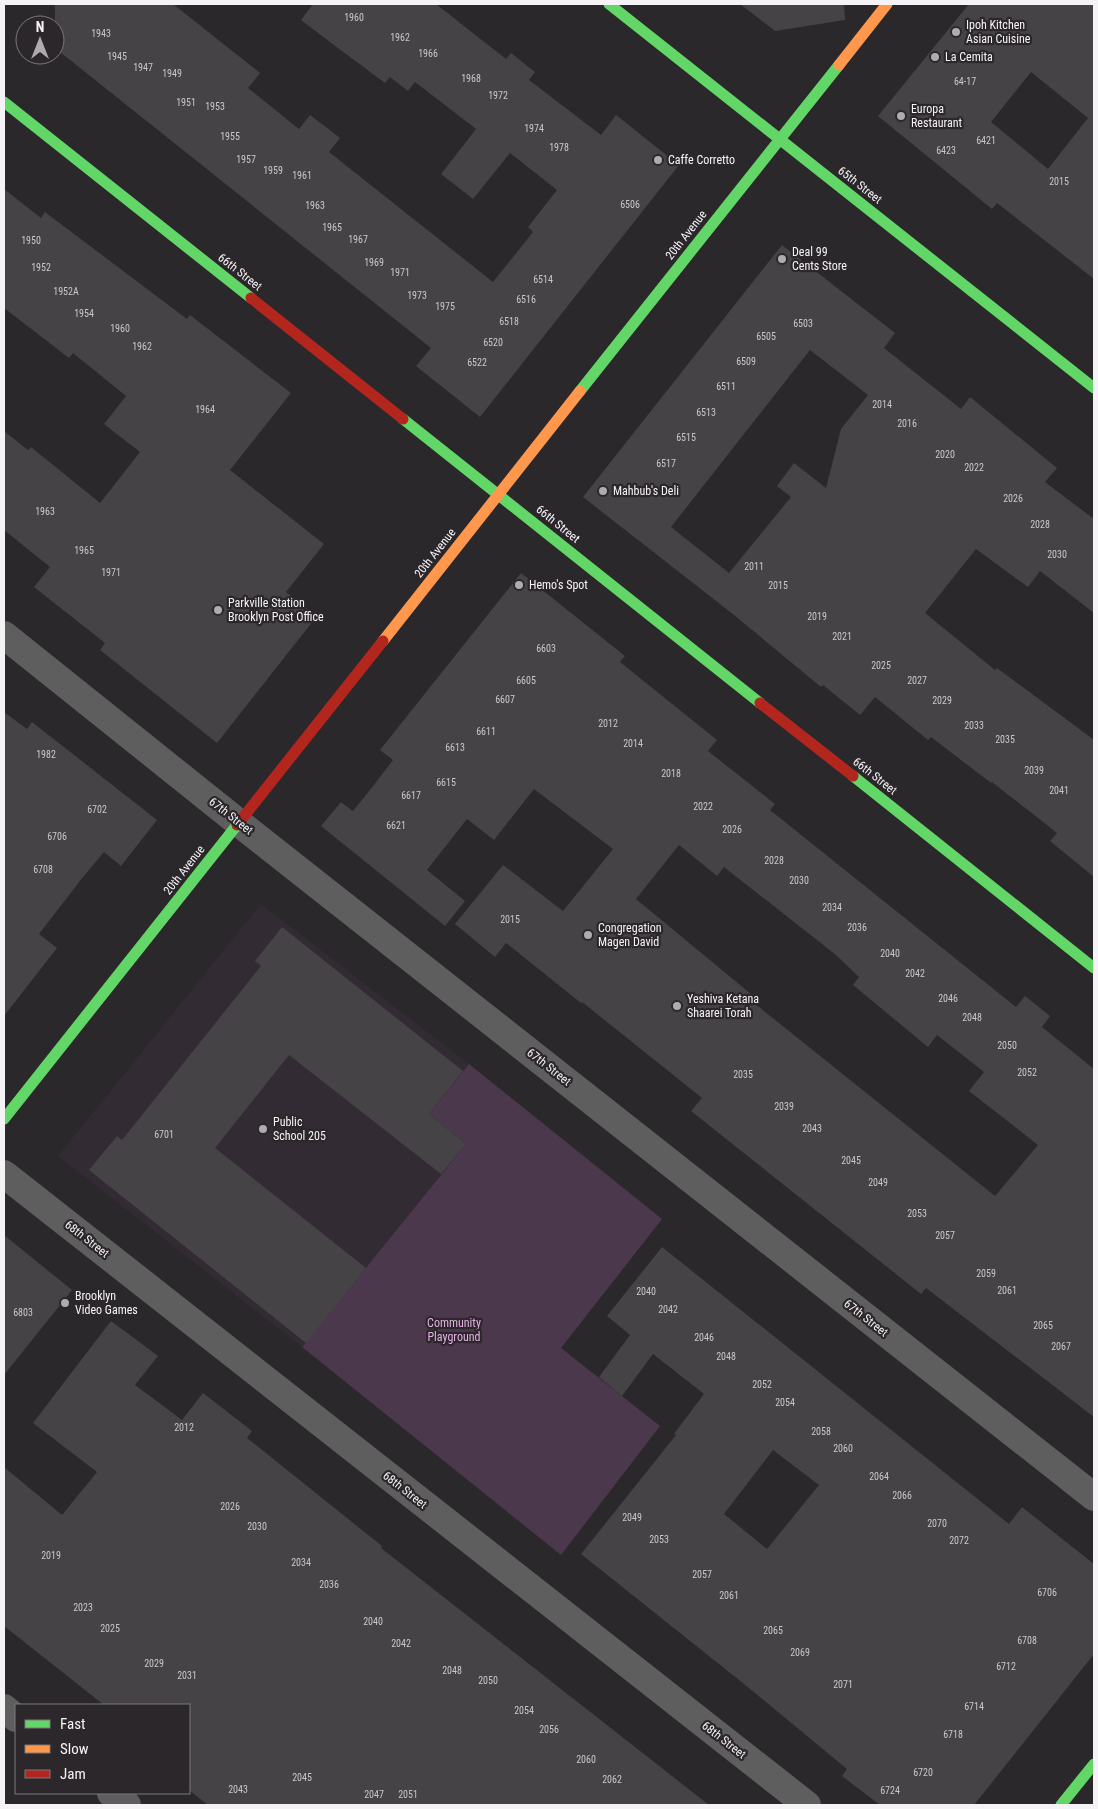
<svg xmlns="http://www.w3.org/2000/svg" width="1098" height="1809" viewBox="0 0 1098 1809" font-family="'Roboto Condensed',sans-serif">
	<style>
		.built { fill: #332b33 }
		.green { fill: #4c384c }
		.building { fill: #454345; fill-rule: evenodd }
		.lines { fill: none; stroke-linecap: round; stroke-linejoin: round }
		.street { stroke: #5f5e5f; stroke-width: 28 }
		.fast { stroke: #63d668; stroke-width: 11 }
		.slow { stroke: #ff974d; stroke-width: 11 }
		.jam { stroke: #b3261e; stroke-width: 11 }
		.poi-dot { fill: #afacaf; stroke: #2b272b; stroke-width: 2 }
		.labels { text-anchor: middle; stroke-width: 4.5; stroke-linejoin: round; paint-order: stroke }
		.number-label { font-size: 10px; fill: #cac7ca }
		.poi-label { font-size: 12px; fill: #f6f3f6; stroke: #2b272b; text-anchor: start }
		.street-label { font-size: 12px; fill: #f6f3f6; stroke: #2b272b }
		.park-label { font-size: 12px; fill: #e4afe5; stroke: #2b272b }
	</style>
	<rect width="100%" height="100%" fill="#2a282a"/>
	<path class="built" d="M261,904L469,1064L429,1114L466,1144L302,1347L58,1156Z"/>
	<path class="green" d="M469,1064L662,1219L561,1348L660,1426L561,1555L302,1347L466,1144L429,1114Z"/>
	<path class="building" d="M55,4H173L260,73L248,88L299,129L310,115L326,127L340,138L329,152L493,282L533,232L528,227L557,190L510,153L473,199L441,174L476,129L415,82L408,91L390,77L385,83L338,48L301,20L313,4H436L506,59L511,53L535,72L529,80L601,135L616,115L679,165L480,417L416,366L431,348L55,48Z
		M740,4H844L845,20L775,31Z
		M969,4H1094V279L997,203L992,209L878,116ZM1031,72L1088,118L1048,169L991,122Z
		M4,189L41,218L45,212L187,319L190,315L291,393L230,470L324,544L286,592L317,616L217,743L100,650L105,643L34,587L50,567L4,530V431L28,450L31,447L100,503L140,452L104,424L126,396L73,353L69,358L4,308Z
		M782,245L895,333L884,348L961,409L970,397L1057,468L1045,482L1094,519V613L1040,571L1028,587L976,549L925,613L995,670L997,668L1094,740V877L1050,841L1057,833L992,782L991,783L931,737L928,740L875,697L860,715L823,685L821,687L734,615L583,497ZM810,350L868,395L841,429L826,488L794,463L777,486L791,497L729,573L671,527Z
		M521,573L625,656L620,662L717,740L708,751L775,804L770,810L1016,1007L1025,996L1050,1016L1042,1027L1094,1069V1417L926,1288L921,1294L691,1111L702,1098L582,1002L581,1003L506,943L495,957L455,924L503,865L563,911L613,849L534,789L494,840L467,819L427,870L465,901L445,926L321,826L341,802L353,811L373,786L393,760L380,750ZM679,845L717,876L724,867L836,955L859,977L853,985L928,1047L937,1035L984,1072L969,1091L1038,1145L995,1196L754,1003L757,999L636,899Z
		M4,712L27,729L32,722L157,820L121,866L104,852L83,877L39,934L57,948L4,1016Z
		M282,927L463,1071L429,1114L466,1144L441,1174L289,1055L215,1148L366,1268L306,1343L89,1170L117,1136L122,1140L261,966L255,961Z
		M4,1235L72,1290L4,1375Z
		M662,1247L1009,1524L1022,1507L1094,1564V1654L974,1805H880L842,1776L847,1769L749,1688L581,1554L676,1435L674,1434L704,1394L653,1354L622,1396L599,1377L630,1335L607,1316ZM773,1450L819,1485L767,1549L724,1514Z
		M111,1321L158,1356L135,1385L182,1420L203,1393L252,1431L247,1438L382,1546L381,1548L709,1805H208L189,1790V1705H104L4,1626V1467L62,1515L97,1472L33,1423Z"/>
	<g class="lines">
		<path class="street" d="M4,635L239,823L1094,1497
			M4,1174L807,1805
			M4,1708L16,1718
			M111,1793L127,1805"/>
		<path class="fast" d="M609,4L1094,388
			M4,102L251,298
			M580,391L839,65
			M403,419L760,703
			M853,776L1094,968
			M4,1119L237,825
			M1061,1805L1094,1764"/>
		<path class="slow" d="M839,65L887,4
			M383,641L580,391"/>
		<path class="jam" d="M251,298L403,419
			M760,703L853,776
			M237,825L383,641"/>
	</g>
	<g class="poi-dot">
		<circle cx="956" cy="32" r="5"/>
		<circle cx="935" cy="57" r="5"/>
		<circle cx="901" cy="116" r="5"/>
		<circle cx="658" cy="160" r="5"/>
		<circle cx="782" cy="259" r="5"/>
		<circle cx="603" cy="491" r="5"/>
		<circle cx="519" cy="585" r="5"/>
		<circle cx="218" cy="610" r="5"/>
		<circle cx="588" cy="935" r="5"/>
		<circle cx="677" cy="1006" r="5"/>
		<circle cx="263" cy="1129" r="5"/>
		<circle cx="65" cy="1303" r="5"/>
	</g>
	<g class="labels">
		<g class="number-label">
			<text x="354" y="21">1960</text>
			<text x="101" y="37">1943</text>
			<text x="400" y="41">1962</text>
			<text x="428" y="57">1966</text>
			<text x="117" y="60">1945</text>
			<text x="143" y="71">1947</text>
			<text x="172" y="77">1949</text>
			<text x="471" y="82">1968</text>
			<text x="965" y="85">64-17</text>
			<text x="498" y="99">1972</text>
			<text x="186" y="106">1951</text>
			<text x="215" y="110">1953</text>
			<text x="534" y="132">1974</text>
			<text x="230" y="140">1955</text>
			<text x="986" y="144">6421</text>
			<text x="559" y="151">1978</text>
			<text x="946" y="154">6423</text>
			<text x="246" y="163">1957</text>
			<text x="273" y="174">1959</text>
			<text x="302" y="179">1961</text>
			<text x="1059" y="185">2015</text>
			<text x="630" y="208">6506</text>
			<text x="315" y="209">1963</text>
			<text x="332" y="231">1965</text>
			<text x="358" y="243">1967</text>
			<text x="31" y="244">1950</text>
			<text x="374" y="266">1969</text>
			<text x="41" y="271">1952</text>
			<text x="400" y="276">1971</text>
			<text x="543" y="283">6514</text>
			<text x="66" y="295">1952A</text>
			<text x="417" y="299">1973</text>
			<text x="526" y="303">6516</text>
			<text x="445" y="310">1975</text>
			<text x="84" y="317">1954</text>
			<text x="509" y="325">6518</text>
			<text x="803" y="327">6503</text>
			<text x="120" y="332">1960</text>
			<text x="766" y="340">6505</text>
			<text x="493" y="346">6520</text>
			<text x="142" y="350">1962</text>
			<text x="746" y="365">6509</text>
			<text x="477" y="366">6522</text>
			<text x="726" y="390">6511</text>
			<text x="882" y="408">2014</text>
			<text x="205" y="413">1964</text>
			<text x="706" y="416">6513</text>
			<text x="907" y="427">2016</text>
			<text x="686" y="441">6515</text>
			<text x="945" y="458">2020</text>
			<text x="666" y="467">6517</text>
			<text x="974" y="471">2022</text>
			<text x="1013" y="502">2026</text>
			<text x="45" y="515">1963</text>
			<text x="1040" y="528">2028</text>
			<text x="84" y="554">1965</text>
			<text x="1057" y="558">2030</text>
			<text x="754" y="570">2011</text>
			<text x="111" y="576">1971</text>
			<text x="778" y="589">2015</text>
			<text x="817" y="620">2019</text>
			<text x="842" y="640">2021</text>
			<text x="546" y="652">6603</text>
			<text x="881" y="669">2025</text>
			<text x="526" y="684">6605</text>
			<text x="917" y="684">2027</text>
			<text x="505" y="703">6607</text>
			<text x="942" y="704">2029</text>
			<text x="608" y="727">2012</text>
			<text x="974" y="729">2033</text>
			<text x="486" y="735">6611</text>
			<text x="1005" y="743">2035</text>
			<text x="633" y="747">2014</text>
			<text x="455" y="751">6613</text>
			<text x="46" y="758">1982</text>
			<text x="1034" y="774">2039</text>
			<text x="671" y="777">2018</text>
			<text x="446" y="786">6615</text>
			<text x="1059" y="794">2041</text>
			<text x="411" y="799">6617</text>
			<text x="703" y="810">2022</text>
			<text x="97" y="813">6702</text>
			<text x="396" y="829">6621</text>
			<text x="732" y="833">2026</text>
			<text x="57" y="840">6706</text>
			<text x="774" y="864">2028</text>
			<text x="43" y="873">6708</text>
			<text x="799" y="884">2030</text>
			<text x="832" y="911">2034</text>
			<text x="510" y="923">2015</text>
			<text x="857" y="931">2036</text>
			<text x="890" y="957">2040</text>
			<text x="915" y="977">2042</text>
			<text x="948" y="1002">2046</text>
			<text x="972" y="1021">2048</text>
			<text x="1007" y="1049">2050</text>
			<text x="1027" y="1076">2052</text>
			<text x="743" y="1078">2035</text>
			<text x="784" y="1110">2039</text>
			<text x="812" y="1132">2043</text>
			<text x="164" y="1138">6701</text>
			<text x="851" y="1164">2045</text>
			<text x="878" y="1186">2049</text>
			<text x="917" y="1217">2053</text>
			<text x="945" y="1239">2057</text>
			<text x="986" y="1277">2059</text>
			<text x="1007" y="1294">2061</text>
			<text x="646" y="1295">2040</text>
			<text x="668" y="1313">2042</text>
			<text x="23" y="1316">6803</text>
			<text x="1043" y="1329">2065</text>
			<text x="704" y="1341">2046</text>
			<text x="1061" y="1350">2067</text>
			<text x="726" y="1360">2048</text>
			<text x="762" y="1388">2052</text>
			<text x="785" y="1406">2054</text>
			<text x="184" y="1431">2012</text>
			<text x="821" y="1435">2058</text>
			<text x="843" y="1452">2060</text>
			<text x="879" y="1480">2064</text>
			<text x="902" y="1499">2066</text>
			<text x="230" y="1510">2026</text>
			<text x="632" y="1521">2049</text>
			<text x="937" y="1527">2070</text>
			<text x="257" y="1530">2030</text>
			<text x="659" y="1543">2053</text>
			<text x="959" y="1544">2072</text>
			<text x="51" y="1559">2019</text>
			<text x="301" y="1566">2034</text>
			<text x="702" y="1578">2057</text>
			<text x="329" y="1588">2036</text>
			<text x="1047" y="1596">6706</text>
			<text x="729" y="1599">2061</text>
			<text x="83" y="1611">2023</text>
			<text x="373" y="1625">2040</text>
			<text x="110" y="1632">2025</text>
			<text x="773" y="1634">2065</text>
			<text x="1027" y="1644">6708</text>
			<text x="401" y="1647">2042</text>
			<text x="800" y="1656">2069</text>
			<text x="154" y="1667">2029</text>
			<text x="1006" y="1670">6712</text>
			<text x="452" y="1674">2048</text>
			<text x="187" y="1679">2031</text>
			<text x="488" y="1684">2050</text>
			<text x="843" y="1688">2071</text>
			<text x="974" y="1710">6714</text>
			<text x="524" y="1714">2054</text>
			<text x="549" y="1733">2056</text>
			<text x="953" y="1738">6718</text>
			<text x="586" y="1763">2060</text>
			<text x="923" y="1776">6720</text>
			<text x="302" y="1781">2045</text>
			<text x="612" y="1783">2062</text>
			<text x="238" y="1793">2043</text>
			<text x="890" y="1794">6724</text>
			<text x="374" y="1798">2047</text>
			<text x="408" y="1798">2051</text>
		</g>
		<g class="poi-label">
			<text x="966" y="29">Ipoh Kitchen<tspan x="966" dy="14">Asian Cuisine</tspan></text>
			<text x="945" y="61">La Cemita</text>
			<text x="911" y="113">Europa<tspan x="911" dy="14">Restaurant</tspan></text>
			<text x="668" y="164">Caffe Corretto</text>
			<text x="792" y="256">Deal 99<tspan x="792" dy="14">Cents Store</tspan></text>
			<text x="613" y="495">Mahbub's Deli</text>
			<text x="529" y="589">Hemo's Spot</text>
			<text x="228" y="607">Parkville Station<tspan x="228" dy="14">Brooklyn Post Office</tspan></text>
			<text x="598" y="932">Congregation<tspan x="598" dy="14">Magen David</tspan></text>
			<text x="687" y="1003">Yeshiva Ketana<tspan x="687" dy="14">Shaarei Torah</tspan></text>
			<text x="273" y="1126">Public<tspan x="273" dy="14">School 205</tspan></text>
			<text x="75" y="1300">Brooklyn<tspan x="75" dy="14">Video Games</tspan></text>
		</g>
		<g class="street-label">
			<text transform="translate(860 185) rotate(38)" y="4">65th Street</text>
			<text transform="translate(686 235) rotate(-52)" y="4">20th Avenue</text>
			<text transform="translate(240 272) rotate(38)" y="4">66th Street</text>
			<text transform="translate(558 524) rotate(39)" y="4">66th Street</text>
			<text transform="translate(435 553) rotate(-52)" y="4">20th Avenue</text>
			<text transform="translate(875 776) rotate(38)" y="4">66th Street</text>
			<text transform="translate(231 816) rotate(38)" y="4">67th Street</text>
			<text transform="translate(184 870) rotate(-52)" y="4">20th Avenue</text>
			<text transform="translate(549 1067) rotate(38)" y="4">67th Street</text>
			<text transform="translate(87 1239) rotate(38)" y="4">68th Street</text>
			<text transform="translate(866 1318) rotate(38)" y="4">67th Street</text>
			<text transform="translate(405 1490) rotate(38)" y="4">68th Street</text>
			<text transform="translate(724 1740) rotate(38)" y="4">68th Street</text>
		</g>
		<g class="park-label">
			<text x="454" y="1327">Community<tspan x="454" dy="14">Playground</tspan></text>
		</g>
	</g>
	<rect width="1098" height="1809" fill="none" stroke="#f6f3f6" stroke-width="10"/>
	<rect x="15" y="1704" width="175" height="90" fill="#2b272b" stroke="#7c797c"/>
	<rect x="25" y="1720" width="25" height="8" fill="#63d668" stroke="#7c797c"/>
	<text x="60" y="1729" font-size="15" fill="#f6f3f6">Fast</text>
	<rect x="25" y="1745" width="25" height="8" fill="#ff974d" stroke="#7c797c"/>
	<text x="60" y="1754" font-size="15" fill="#f6f3f6">Slow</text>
	<rect x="25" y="1770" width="25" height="8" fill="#b3261e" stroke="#7c797c"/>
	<text x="60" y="1779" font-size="15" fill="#f6f3f6">Jam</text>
	<g transform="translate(40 40)"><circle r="24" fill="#2b272b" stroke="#7c797c"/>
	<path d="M0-4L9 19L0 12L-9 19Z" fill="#afacaf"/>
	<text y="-8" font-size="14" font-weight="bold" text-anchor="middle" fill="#f6f3f6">N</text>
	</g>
</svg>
